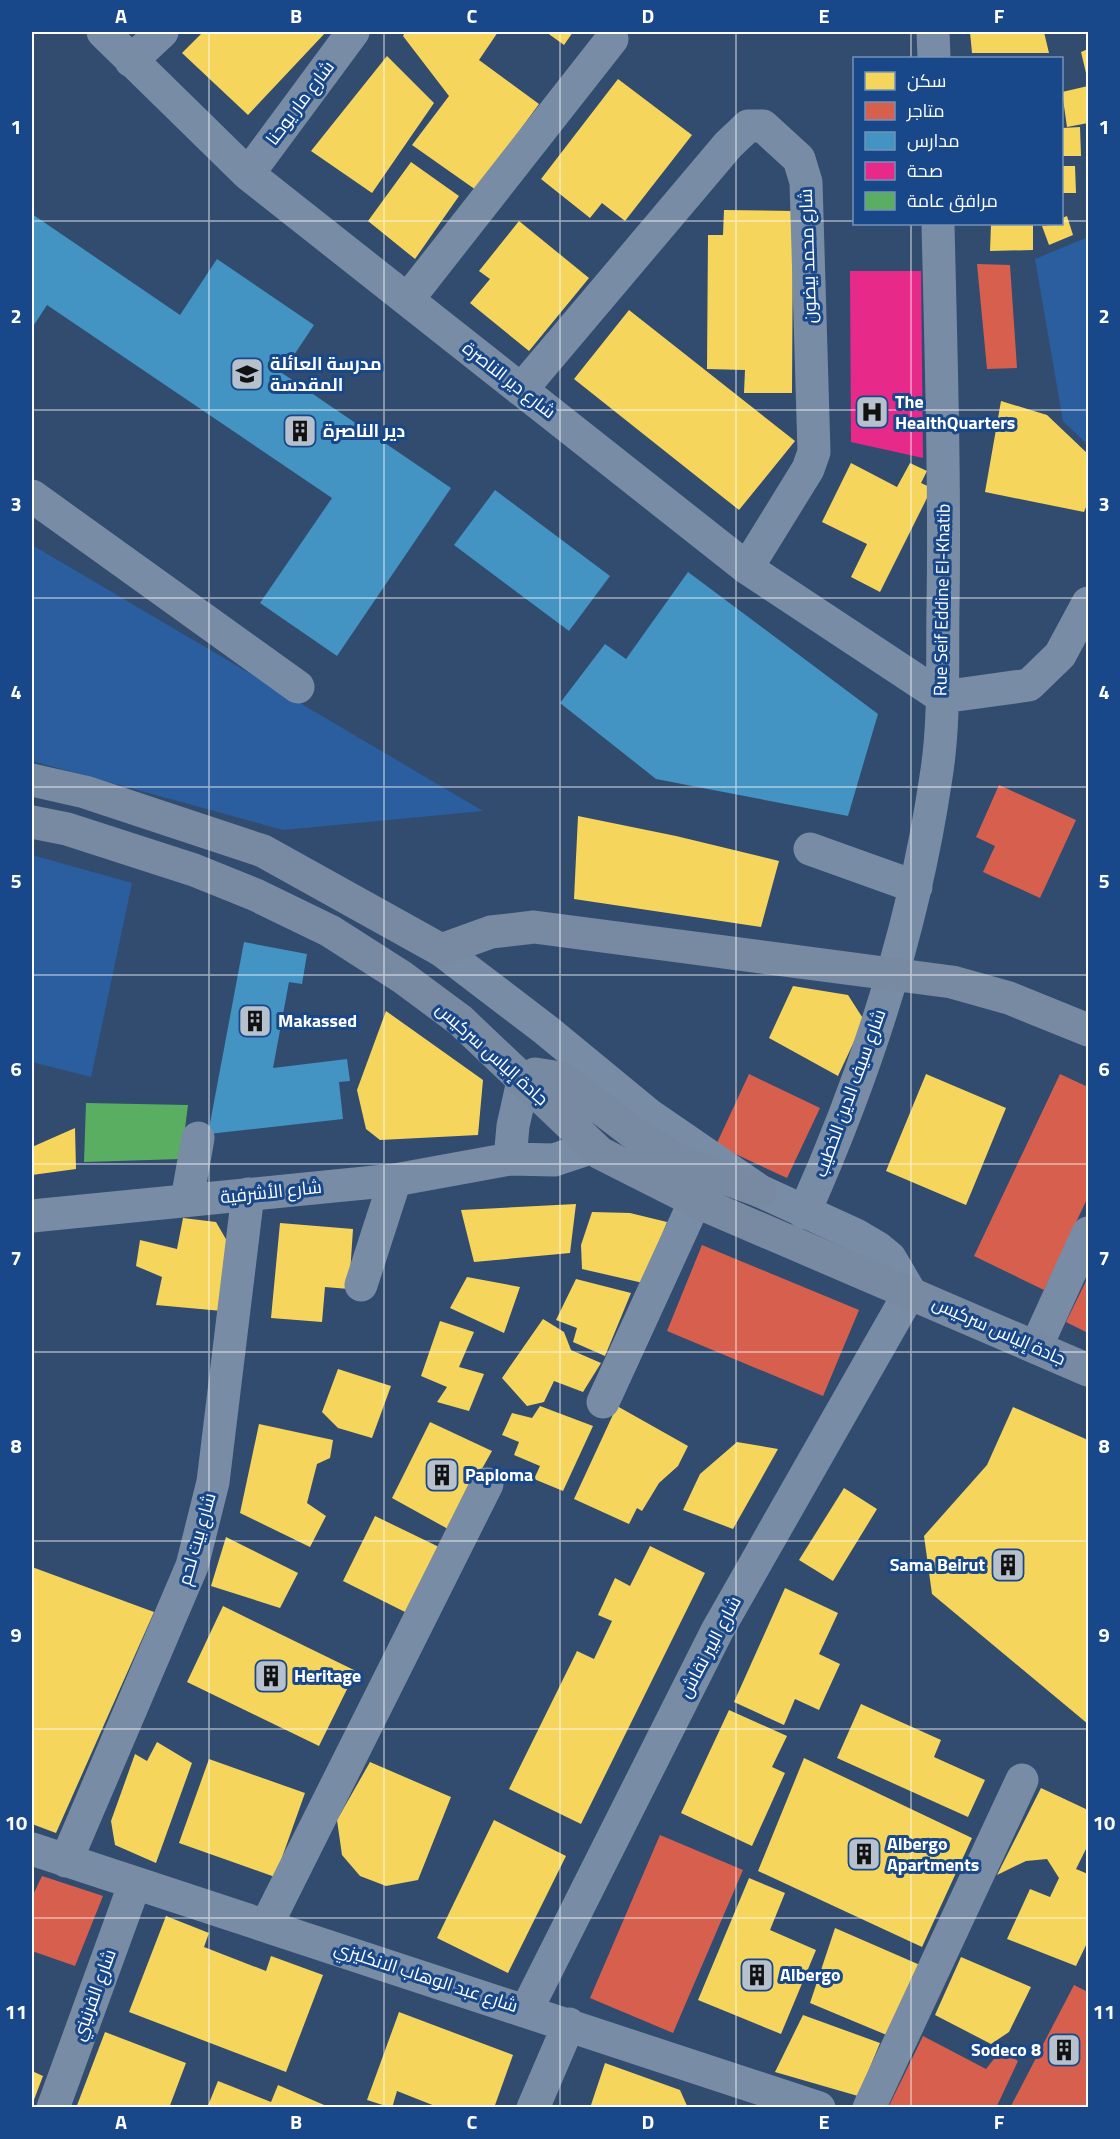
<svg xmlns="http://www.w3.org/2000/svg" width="1120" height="2139" viewBox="0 0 1120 2139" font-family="'Titillium Web',Cairo,sans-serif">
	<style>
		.green { fill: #2b5e9f }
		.homes { fill: #f6d55c }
		.shops { fill: #d6604d }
		.schools { fill: #4393c3 }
		.health { fill: #e7298a }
		.public { fill: #5aae61 }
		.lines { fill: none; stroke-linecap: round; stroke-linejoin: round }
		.minor { stroke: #798ca5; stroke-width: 33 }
		.major { stroke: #7889a2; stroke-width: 33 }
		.grid { fill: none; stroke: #fff; stroke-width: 1.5; stroke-opacity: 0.55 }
		.labels { text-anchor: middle; stroke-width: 6; stroke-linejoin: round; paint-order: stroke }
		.street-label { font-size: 18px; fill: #fff; stroke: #184889 }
		.poi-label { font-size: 18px; font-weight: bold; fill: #fff; stroke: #184889; text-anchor: start }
		.neatline { fill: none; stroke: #fff; stroke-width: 2 }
		.grid-label { font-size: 20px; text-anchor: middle; font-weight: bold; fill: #fff }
	</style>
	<rect width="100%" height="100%" fill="#324c6f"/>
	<path class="green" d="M1088,237V445L1063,421L1035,259Z
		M32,545L483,811L283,830L32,761Z
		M32,855L132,883L91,1077L32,1062Z"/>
	<path class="homes" d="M203,32H326L248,115L182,53Z
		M405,32H498L479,60L539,104L476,190L412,145L449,96L403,36Z
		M546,32H573L564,45Z
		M970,32H1044L1049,53H972Z
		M1088,49V73H1086L1081,52Z
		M387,56L434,103L372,193L311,151Z
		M618,79L692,135L625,221L602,203L590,218L541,179Z
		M1088,86V123L1067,127L1062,92Z
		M1080,127L1081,156H1062V128Z
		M411,162L459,196L415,259L368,221Z
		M1062,166H1075L1076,193H1062Z
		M724,210L793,211L792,393H744L745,370L707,369L708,235H723Z
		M1067,216L1073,235L1049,245L1042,226L1062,224V218Z
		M519,221L589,278L529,351L470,303L490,279L479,271Z
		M991,224H1033V250L990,251Z
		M629,310L795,441L739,510L574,379Z
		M1001,401L1047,415L1088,454V502L1084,512L985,492Z
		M851,463L897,487L910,463L927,471L921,483L932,488L880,592L851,577L867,544L822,522Z
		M578,816L676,836L779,861L761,927L574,899Z
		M793,986L848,995L864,1020L838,1076L769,1038Z
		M386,1011L483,1080L478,1135L380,1140L366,1129L357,1090Z
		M926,1074L1006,1108L966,1205L886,1171Z
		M75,1128L76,1169L32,1175V1147Z
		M576,1204L570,1253L474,1262L461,1210Z
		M592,1212L630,1213L667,1222L643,1283L582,1269L581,1245Z
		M183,1218L216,1222L227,1241L222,1311L156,1305L162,1277L136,1266L140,1240L177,1249Z
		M280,1223L353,1229L349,1289L325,1287L322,1322L271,1318Z
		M467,1277L520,1287L504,1333L450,1308Z
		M576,1279L631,1293L605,1356L573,1342L577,1328L556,1320Z
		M543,1319L564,1332L571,1350L601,1363L583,1392L554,1381L544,1402L527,1406L502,1378Z
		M440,1321L474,1332L459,1367L484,1374L469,1411L437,1402L447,1387L421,1376Z
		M338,1369L391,1386L372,1438L338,1428L322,1412Z
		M540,1406L593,1426L563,1491L534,1479L540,1466L514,1455L519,1442L502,1435L512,1413L532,1418Z
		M617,1406L688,1446L678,1466L659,1483L642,1511L637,1508L629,1524L574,1499Z
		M1013,1407L1088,1440V1724L932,1594L924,1536L987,1465Z
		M430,1422L492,1451L448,1529L392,1498Z
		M259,1424L333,1440L330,1458L317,1464L307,1503L326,1516L310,1547L240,1513Z
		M737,1442L778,1449L733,1529L683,1510L700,1474Z
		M844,1488L877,1509L833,1581L799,1560Z
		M375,1516L439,1547L407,1613L343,1581Z
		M226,1537L298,1573L280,1608L211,1586Z
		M650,1546L705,1573L581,1824L509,1789L577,1651L594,1659L612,1621L598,1615L615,1578L630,1586Z
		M32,1567L154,1612L56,1833L32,1824Z
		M785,1588L838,1613L819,1654L840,1664L819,1710L795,1699L784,1725L734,1702Z
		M223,1606L356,1671L319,1746L187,1682Z
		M861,1704L941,1740L934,1757L985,1780L968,1817L837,1758Z
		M729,1710L787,1736L772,1767L785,1773L752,1846L681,1813Z
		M157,1742L192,1763L156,1863L115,1845L111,1821L135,1754L147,1761Z
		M804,1758L972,1838L922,1947L758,1871Z
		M209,1759L305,1793L275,1877L179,1843Z
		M370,1762L451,1797L418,1880L386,1886L360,1876L342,1855L337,1820Z
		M1041,1788L1088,1810V1845L1076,1869L1088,1874V1941L1076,1966L1007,1939L1030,1889L1050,1897L1059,1878L1047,1859L1026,1861L997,1875Z
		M494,1820L566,1856L508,1973L437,1938Z
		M749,1878L785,1893L770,1930L816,1950L781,2034L698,2000Z
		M166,1916L209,1933L204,1947L266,1971L271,1956L323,1975L286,2072L129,2012Z
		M835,1928L920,1965L889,2036L810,2003Z
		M961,1957L1031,1987L1009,2032L991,2044L935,2015Z
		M399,2012L513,2055L494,2108H440L397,2091L392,2108L367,2100Z
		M803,2015L880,2043L858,2096L775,2072Z
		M105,2032L186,2063L169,2108H76Z
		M605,2063L680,2090L688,2108H590Z
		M32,2071L43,2076L32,2105Z
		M218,2081L271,2102L278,2085L331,2108H207Z"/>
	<path class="shops" d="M977,264L1010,265L1017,368L987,369Z
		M999,785L1076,820L1040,898L983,872L995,846L976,837Z
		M749,1074L820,1108L787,1178L716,1145Z
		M1060,1074L1088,1087V1197L1044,1290L974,1256Z
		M702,1245L859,1310L823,1396L667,1331Z
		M1088,1277V1333L1066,1322Z
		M660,1835L743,1870L673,2033L590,1998Z
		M42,1876L103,1896L75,1966L32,1951V1897Z
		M1074,1985L1088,1992V2108H1010Z
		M923,2036L986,2069L1001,2050L1018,2061L996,2108L889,2106Z"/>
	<path class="schools" d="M32,214L180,315L217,259L314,325L282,373L451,488L337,656L260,603L332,498L47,305L32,328Z
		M495,490L610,576L569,631L454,545Z
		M688,572L878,714L848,816L656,779L560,703L605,644L626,659Z
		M244,942L307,954L302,984L289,982L273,1068L347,1059L350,1081L339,1082L343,1119L208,1134Z"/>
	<path class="health" d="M850,271H921L923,458L851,442Z"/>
	<path class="public" d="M86,1103L188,1105L181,1159L84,1162Z"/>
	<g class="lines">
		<path class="minor" d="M103,32L248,174L747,568L942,697L1029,685L1060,655L1088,603
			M933,32L934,58
			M131,61L162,32
			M248,174L353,32
			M408,299L612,39
			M521,390L728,145L748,126H763L799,159L806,182L814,452L808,469L747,568
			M32,496L298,687
			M810,849L916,887
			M441,950L546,1030L648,1114L760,1191L856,1235L878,1248L890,1258L910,1292L717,1631L527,2009
			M510,1159L513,1126L523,1081
			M187,1200L198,1138
			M804,1213C866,1074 914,927 936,777C945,722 942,664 943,609C945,481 941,352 938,224
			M32,1216L395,1180L510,1159L554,1160L593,1147
			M361,1285L395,1180
			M1036,1347L1088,1233
			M603,1402L695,1201
			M32,1849L819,2108
			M66,1861L192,1566L213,1482L248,1194
			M266,1926L487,1484
			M53,2108L135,1883
			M533,2108L569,2024
			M869,2108L1022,1780"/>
		<path class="major" d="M32,780L85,792L263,851L441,950L491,932L534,927L952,982L1009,998L1088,1030
			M32,822L67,829L194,870L256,895L330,931L402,977L460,1020L600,1153L695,1201L1088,1370
			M523,1081L535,1074L561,1078L632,1132L681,1162L760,1191"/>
	</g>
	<path class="grid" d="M209,32V2108M384,32V2108M560,32V2108M736,32V2108M911,32V58M32,221H854M1062,221H1088M911,224V2108M32,410H1088M32,598H1088M32,787H1088M32,975H1088M32,1164H1088M32,1352H1088M32,1541H1088M32,1729H1088M32,1918H1088"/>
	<defs>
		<symbol id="school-square" viewBox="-11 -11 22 22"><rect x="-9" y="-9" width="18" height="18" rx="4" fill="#b7c0cd" stroke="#184889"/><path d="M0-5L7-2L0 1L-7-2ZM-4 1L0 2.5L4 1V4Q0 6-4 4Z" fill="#111"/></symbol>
		<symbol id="hospital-square" viewBox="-11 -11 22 22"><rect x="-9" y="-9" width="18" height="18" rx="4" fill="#b7c0cd" stroke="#184889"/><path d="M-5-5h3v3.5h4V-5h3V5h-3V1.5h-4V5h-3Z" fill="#111"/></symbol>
		<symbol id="building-square" viewBox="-11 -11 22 22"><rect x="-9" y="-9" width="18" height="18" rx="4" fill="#b7c0cd" stroke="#184889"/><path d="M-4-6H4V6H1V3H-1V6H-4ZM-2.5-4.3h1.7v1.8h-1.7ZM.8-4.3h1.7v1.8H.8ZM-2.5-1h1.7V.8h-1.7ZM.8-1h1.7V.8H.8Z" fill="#111"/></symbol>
	</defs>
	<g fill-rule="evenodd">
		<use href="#school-square" x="228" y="355" width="38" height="38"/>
		<use href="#hospital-square" x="853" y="393" width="38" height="38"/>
		<use href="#building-square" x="281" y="412" width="38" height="38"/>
		<use href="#building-square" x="236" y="1002" width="38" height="38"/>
		<use href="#building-square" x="423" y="1456" width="38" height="38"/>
		<use href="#building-square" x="989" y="1546" width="38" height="38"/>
		<use href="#building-square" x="252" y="1657" width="38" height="38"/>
		<use href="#building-square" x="845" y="1835" width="38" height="38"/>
		<use href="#building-square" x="738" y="1956" width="38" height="38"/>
		<use href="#building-square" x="1045" y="2031" width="38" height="38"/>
	</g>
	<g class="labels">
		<g class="street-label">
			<text transform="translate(300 103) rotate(-53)" y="6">شارع مار يوحنا</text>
			<text transform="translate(808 256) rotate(-92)" y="6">شارع محمد بيضون</text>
			<text transform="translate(509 380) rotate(38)" y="6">شارع دير الناصرة</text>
			<text transform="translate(942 600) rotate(-89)" y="6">Rue Seif Eddine El-Khatib</text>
			<text transform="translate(492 1054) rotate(42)" y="6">جادة إلياس سركيس</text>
			<text transform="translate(850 1093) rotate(-70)" y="6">شارع سيف الدين الخطيب</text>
			<text transform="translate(271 1192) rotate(-6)" y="6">شارع الأشرفية</text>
			<text transform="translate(999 1331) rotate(24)" y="6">جادة إلياس سركيس</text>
			<text transform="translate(197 1539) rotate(-74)" y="6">شارع بيت لحم</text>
			<text transform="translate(710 1647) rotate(-62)" y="6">شارع البير نقاش</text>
			<text transform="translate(426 1977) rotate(18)" y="6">شارع عبد الوهاب الانكليزي</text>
			<text transform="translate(94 1995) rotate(-70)" y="6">شارع الفرنيني</text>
		</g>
		<g class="poi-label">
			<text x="270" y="370">مدرسة العائلة<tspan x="270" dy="21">المقدسة</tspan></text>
			<text x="895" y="408">The<tspan x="895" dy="21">HealthQuarters</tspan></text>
			<text x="323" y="437">دير الناصرة</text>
			<text x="278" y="1027">Makassed</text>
			<text x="465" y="1481">Paploma</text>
			<text x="985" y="1571" text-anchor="end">Sama Beirut</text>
			<text x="294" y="1682">Heritage</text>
			<text x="887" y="1850">Albergo<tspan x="887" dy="21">Apartments</tspan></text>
			<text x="780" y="1981">Albergo</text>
			<text x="1041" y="2056" text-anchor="end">Sodeco 8</text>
		</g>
	</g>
	<rect width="1120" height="2139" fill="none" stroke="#184889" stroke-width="66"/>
	<rect x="853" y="57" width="210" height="168" fill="#184889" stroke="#7491b8" stroke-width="1.5"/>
	<rect x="865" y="72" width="30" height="18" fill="#f6d55c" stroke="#7491b8" stroke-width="1.5"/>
	<text x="907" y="87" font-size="18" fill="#ffffff">سكن</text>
	<rect x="865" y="102" width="30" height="18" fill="#d6604d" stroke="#7491b8" stroke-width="1.5"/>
	<text x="907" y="117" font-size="18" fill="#ffffff">متاجر</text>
	<rect x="865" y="132" width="30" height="18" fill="#4393c3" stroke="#7491b8" stroke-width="1.5"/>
	<text x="907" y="147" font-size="18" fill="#ffffff">مدارس</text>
	<rect x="865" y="162" width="30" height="18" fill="#e7298a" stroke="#7491b8" stroke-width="1.5"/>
	<text x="907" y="177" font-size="18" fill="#ffffff">صحة</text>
	<rect x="865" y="192" width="30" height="18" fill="#5aae61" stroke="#7491b8" stroke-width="1.5"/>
	<text x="907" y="207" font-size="18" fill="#ffffff">مرافق عامة</text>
	<rect x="33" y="33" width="1054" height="2073" class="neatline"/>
	<g class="grid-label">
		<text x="121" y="23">A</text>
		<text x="296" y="23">B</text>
		<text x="472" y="23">C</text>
		<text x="648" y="23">D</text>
		<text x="824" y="23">E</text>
		<text x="999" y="23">F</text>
		<text x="16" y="134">1</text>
		<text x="1104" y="134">1</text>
		<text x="16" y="323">2</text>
		<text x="1104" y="323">2</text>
		<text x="16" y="511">3</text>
		<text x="1104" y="511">3</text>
		<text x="16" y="699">4</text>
		<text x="1104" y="699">4</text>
		<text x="16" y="888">5</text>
		<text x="1104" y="888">5</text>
		<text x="16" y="1076">6</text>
		<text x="1104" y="1076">6</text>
		<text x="16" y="1265">7</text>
		<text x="1104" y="1265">7</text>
		<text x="16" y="1453">8</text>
		<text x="1104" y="1453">8</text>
		<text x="16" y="1642">9</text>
		<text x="1104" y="1642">9</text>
		<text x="16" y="1830">10</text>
		<text x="1104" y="1830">10</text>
		<text x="16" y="2019">11</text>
		<text x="1104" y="2019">11</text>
		<text x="121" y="2129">A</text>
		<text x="296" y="2129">B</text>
		<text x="472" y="2129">C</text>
		<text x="648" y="2129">D</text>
		<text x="824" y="2129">E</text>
		<text x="999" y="2129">F</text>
	</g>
</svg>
